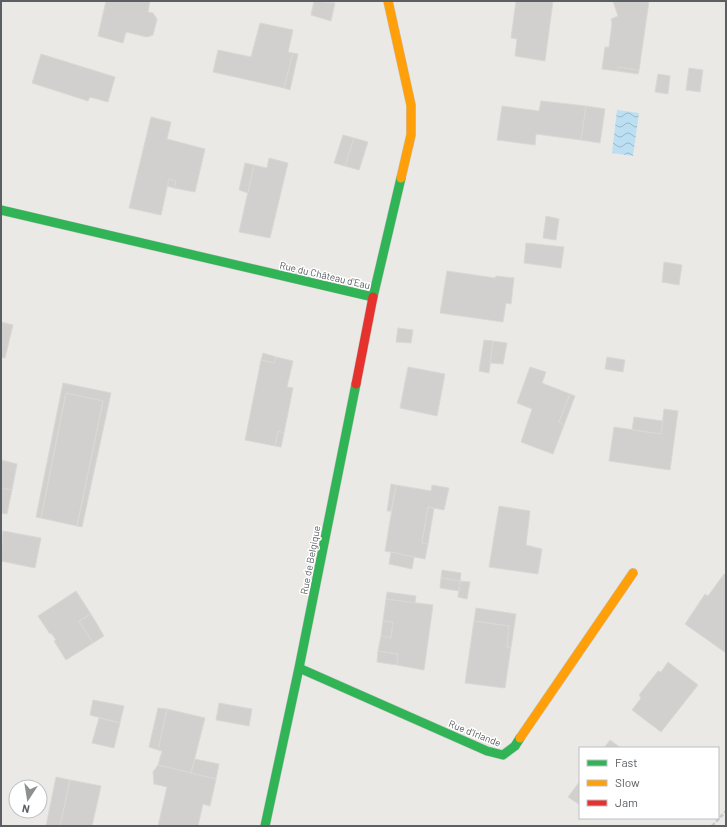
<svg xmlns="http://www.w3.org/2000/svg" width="727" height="827" viewBox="0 0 727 827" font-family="Barlow,sans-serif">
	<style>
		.water { fill: url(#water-waves) }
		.building { fill: #d1d0ce; stroke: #dad8d4 }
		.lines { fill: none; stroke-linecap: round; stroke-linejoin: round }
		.fast-casing { stroke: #c6c6c6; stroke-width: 10 }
		.slow-casing { stroke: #c6c6c6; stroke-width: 10 }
		.jam-casing { stroke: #c6c6c6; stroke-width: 10 }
		.path { stroke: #c5cac8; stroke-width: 2.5; stroke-dasharray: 4 2; stroke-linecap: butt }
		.fast { stroke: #30b455; stroke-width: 9 }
		.slow { stroke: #ff9f0a; stroke-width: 9 }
		.jam { stroke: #e5322d; stroke-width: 9 }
		.labels { text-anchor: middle; stroke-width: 3; stroke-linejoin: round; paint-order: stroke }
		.street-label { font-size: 10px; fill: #5b5f63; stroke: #fff }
	</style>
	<defs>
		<pattern id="water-waves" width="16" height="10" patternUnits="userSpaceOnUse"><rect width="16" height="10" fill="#bcdff2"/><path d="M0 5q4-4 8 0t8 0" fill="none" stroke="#9cb8c8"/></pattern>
	</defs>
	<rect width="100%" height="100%" fill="#ebe9e5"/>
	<path class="water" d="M617,110L639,113L633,156L612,153Z"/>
	<path class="building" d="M106,1H150L148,12L153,13L157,19L153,35L147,37L126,32L123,43L98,36Z
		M314,1L335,3L331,21L311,15Z
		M516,1H553L545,61L515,56L517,39L511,38Z
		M649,1L639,70L618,67L617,71L602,69L605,47H609L612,23L611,19L618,16L613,1Z
		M260,23L293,30L288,52L293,53L284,88L213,72L218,50L251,57Z
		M293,53L298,54L290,90L284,88Z
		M41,54L115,77L108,102L90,97L88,101L32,83Z
		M618,67L639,70L638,74L617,71Z
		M689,68L703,70L700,92L686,90Z
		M658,74L670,76L668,94L655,92Z
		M541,101L586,106L581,140L536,134L535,145L497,140L502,106L539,111Z
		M586,106L605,109L600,143L581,140Z
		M151,117L171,122L167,139L205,149L195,192L174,188L176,181L169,179L161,215L129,208Z
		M343,135L354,138L345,166L334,163Z
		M354,138L368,142L359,170L345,166Z
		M269,158L288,163L270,238L239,232L254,165L267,168Z
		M245,163L254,165L248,193L239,190Z
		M169,179L176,181L174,188L167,186Z
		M546,216L559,219L556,240L543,238Z
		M526,243L564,247L561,268L524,263Z
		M664,262L682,265L679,285L662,282Z
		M447,271L495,278L496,276L514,278L511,304L506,303L503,322L440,313Z
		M1,322L13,325L5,358L1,357Z
		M398,328L413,330L411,343L396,342Z
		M484,340L493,341L489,373L479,371Z
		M493,341L507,343L503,364L490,363Z
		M263,353L276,357L274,363L261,360Z
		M276,357L293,361L287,387L293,388L284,433L278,431L275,446L245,440L261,360L274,363Z
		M607,357L625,360L623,372L605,369Z
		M408,367L445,374L437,416L400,408Z
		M530,367L546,372L542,383L570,394L559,422L564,425L553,454L521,442L532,409L517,403Z
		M63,383L111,393L82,527L77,526L103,401L66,393L41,518L36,517Z
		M66,393L103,401L77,526L41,518Z
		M570,394L575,396L564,425L559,422Z
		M664,409L678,411L670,470L609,461L614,427L661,434Z
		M634,417L663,421L661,434L632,430Z
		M278,431L284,433L281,447L275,446Z
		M1,460L17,464L12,490L1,488Z
		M391,484L396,485L391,511H387Z
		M396,485L431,491L432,485L449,488L444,510L428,507L422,543L428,544L425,559L385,551Z
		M1,488L12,490L7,514L1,513Z
		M499,506L530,511L526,545L542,549L538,574L489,567Z
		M428,507L434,508L428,544L422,543Z
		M3,531L41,538L35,568L1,561Z
		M391,552L414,557L412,569L389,564Z
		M442,570L461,573L460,581L441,578Z
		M724,574L726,575V653L685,624L705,594L708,596Z
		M441,578L460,581L459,591L440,588Z
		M460,581L470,582L467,599L458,597Z
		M76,591L91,614L79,621L93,643L66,660L54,641L56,640L51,633L50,634L38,616Z
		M387,592L416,596L415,603L386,599Z
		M386,599L433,605L424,670L397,665L398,654L378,651L381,636L391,638L393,622L383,621Z
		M476,608L516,614L511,647H507L509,626L474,621Z
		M91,614L104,636L93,643L79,621Z
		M383,621L393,622L391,638L381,636Z
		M474,621L509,626L507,647H511L505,688L465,683Z
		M378,651L398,654L397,665L377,662Z
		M668,662L698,685L661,732L632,710L641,698L639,695L658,671L661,672Z
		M93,700L124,706L120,723L90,715Z
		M219,703L252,709L249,726L216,720Z
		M158,708L167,709L158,750L149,747Z
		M167,709L205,718L191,773L158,765L162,751L158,750Z
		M99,718L120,723L114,748L92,743Z
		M610,740L621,748H604Z
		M195,759L219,764L216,779L191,773Z
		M158,765L216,779L210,806L203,804L198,826H158L167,787L154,784L153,772Z
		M56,777L70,780L60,826H46Z
		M70,780L101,786L92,826H60Z
		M580,781V805L568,797Z"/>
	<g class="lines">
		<defs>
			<path id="fast" d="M1,210L373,297L401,178
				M299,668L487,751L503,755L515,746L520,738
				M265,826L299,668L356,384"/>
			<path id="slow" d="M388,1L411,105V135L401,178
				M520,738L633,573"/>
			<path id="jam" d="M356,384L373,297"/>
		</defs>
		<use href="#fast" class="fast-casing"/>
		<use href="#slow" class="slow-casing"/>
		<use href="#jam" class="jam-casing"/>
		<path class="path" d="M712,826L726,811"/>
		<use href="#fast" class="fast"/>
		<use href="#slow" class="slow"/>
		<use href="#jam" class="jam"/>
	</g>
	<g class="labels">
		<g class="street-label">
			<text transform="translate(325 275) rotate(13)" y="4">Rue du Château d'Eau</text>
			<text transform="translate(310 560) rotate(-79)" y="4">Rue de Belgique</text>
			<text transform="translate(475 733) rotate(22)" y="4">Rue d'Irlande</text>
		</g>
	</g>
	<rect width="727" height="827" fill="none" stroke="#5b5f63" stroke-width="4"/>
	<rect x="579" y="747" width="140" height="72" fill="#ffffff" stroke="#bdbfc1"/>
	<rect x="587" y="760" width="20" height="6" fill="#30b455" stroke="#bdbfc1"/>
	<text x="615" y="767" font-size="12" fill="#5b5f63">Fast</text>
	<rect x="587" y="780" width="20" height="6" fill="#ff9f0a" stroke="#bdbfc1"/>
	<text x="615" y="787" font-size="12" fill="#5b5f63">Slow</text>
	<rect x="587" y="800" width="20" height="6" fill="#e5322d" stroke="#bdbfc1"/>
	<text x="615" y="807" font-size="12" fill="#5b5f63">Jam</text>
	<g transform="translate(28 799) rotate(192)"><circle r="19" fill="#ffffff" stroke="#bdbfc1"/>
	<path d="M0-3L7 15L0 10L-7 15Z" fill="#8d8f90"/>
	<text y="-6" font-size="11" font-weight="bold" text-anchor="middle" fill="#5b5f63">N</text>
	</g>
</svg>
